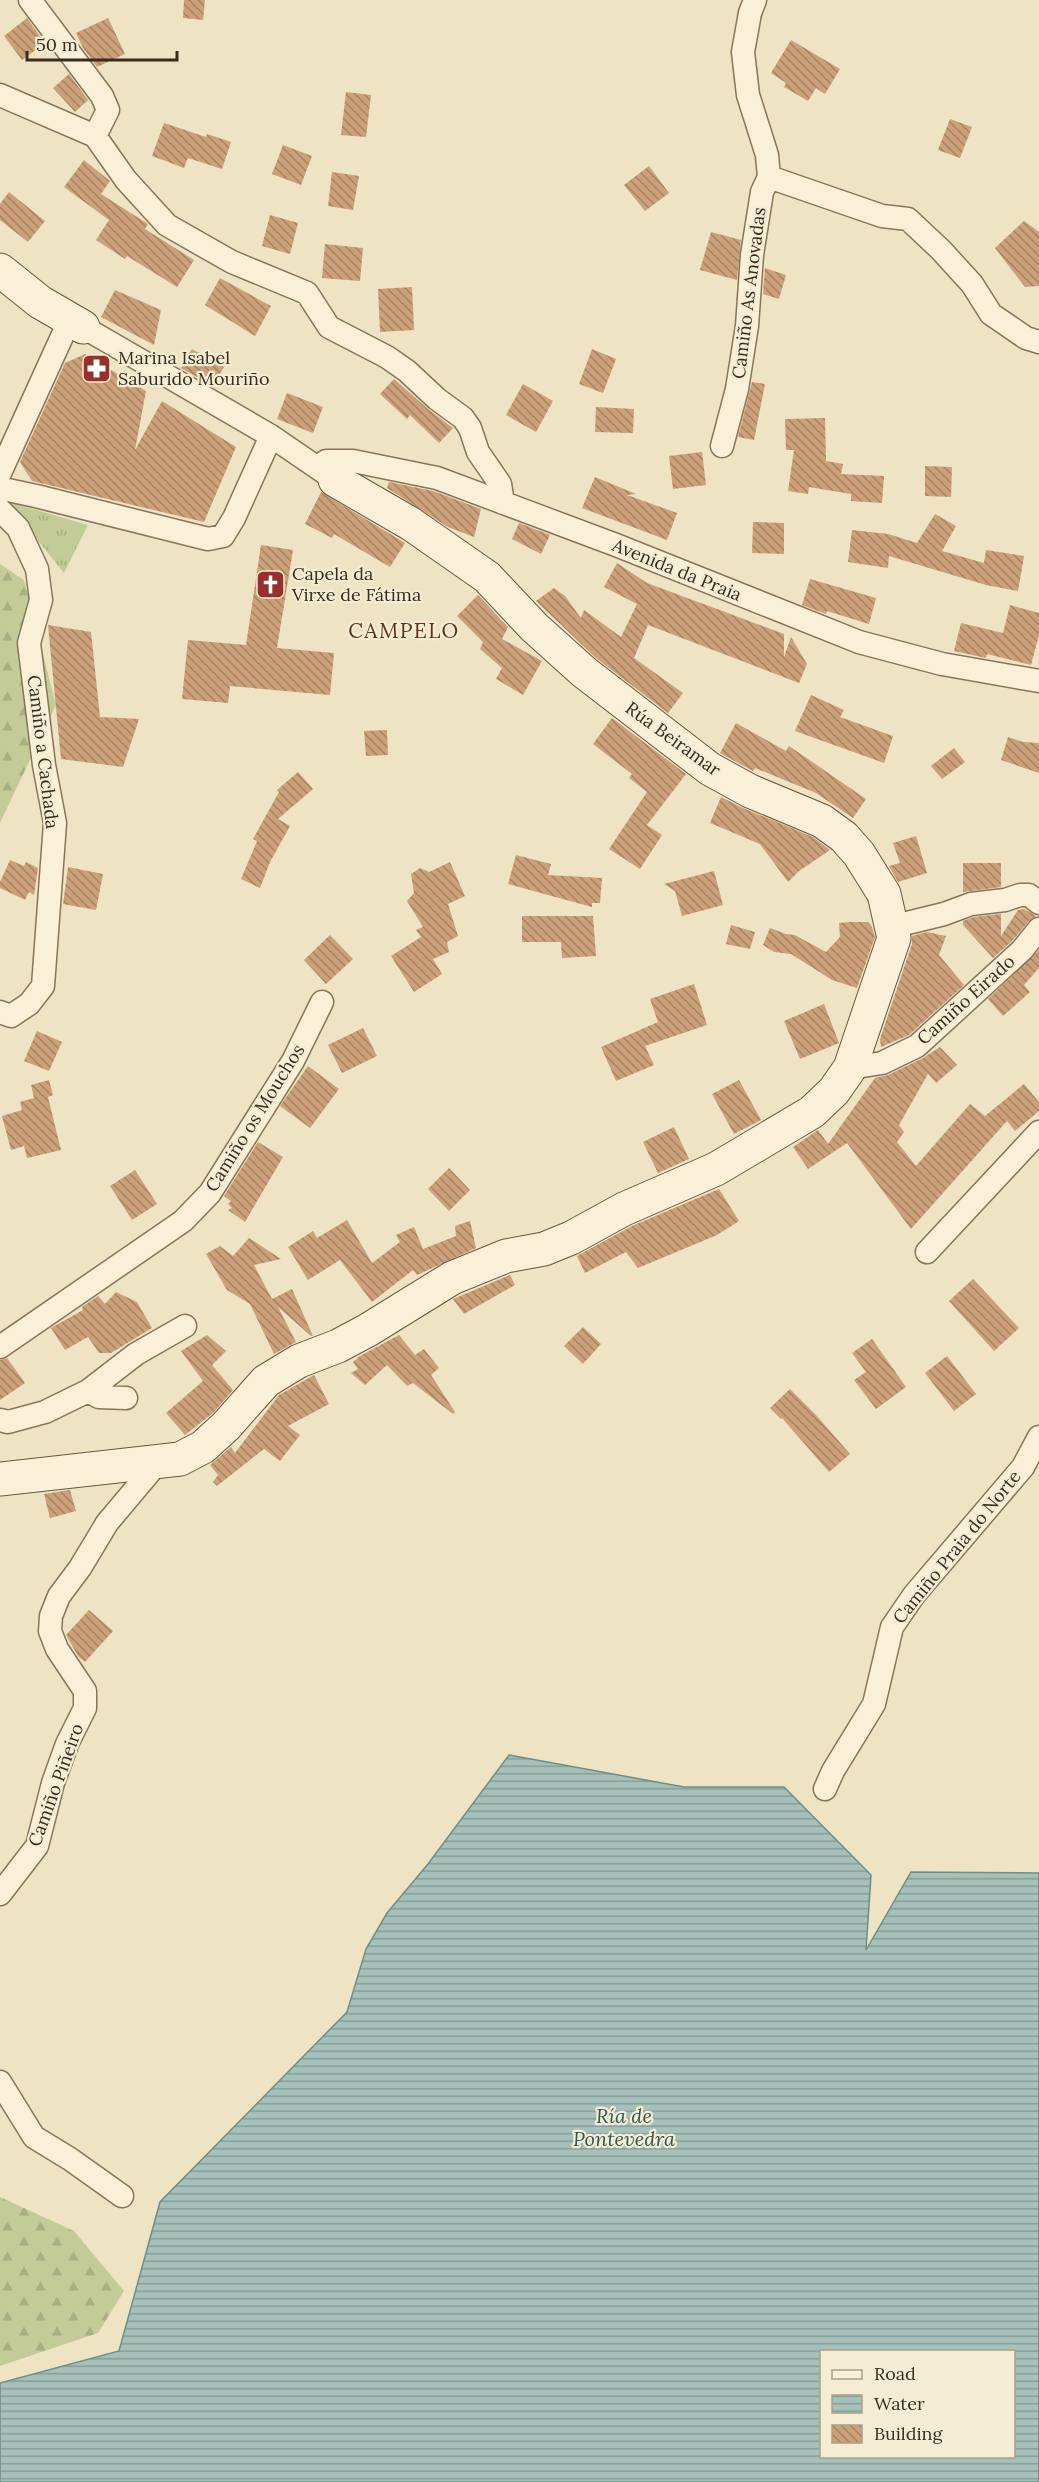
<svg xmlns="http://www.w3.org/2000/svg" width="1039" height="2482" viewBox="0 0 1039 2482" font-family="Lora,serif">
	<style>
		.forest { fill: url(#forest-firs) }
		.park { fill: url(#park-tufts) }
		.water { fill: url(#water-rules); stroke: #6c8f88; stroke-width: 1.5; fill-rule: evenodd }
		.building { fill: url(#building-back-hatch) }
		.lines { fill: none; stroke-linecap: round; stroke-linejoin: round }
		.street-casing { stroke: #88755a; stroke-width: 25 }
		.secondary-casing { stroke: #6a563d; stroke-width: 35 }
		.street { stroke: #f9f0d7; stroke-width: 22 }
		.secondary { stroke: #f9f0d7; stroke-width: 33 }
		.labels { text-anchor: middle; stroke-width: 4.5; stroke-linejoin: round; paint-order: stroke }
		.street-label { font-size: 18px; fill: #382c1e; stroke: #f5edd3 }
		.poi-label { font-size: 18px; fill: #382c1e; stroke: #f5edd3; text-anchor: start }
		.water-label { font-size: 20px; font-style: italic; fill: #2d5857; stroke: #f5edd3 }
		.quarter-label { font-size: 21px; letter-spacing: 1.5px; fill: #65301e; stroke: #f5edd3 }
	</style>
	<defs>
		<pattern id="forest-firs" width="22" height="20" patternUnits="userSpaceOnUse" patternTransform="scale(1.5)"><rect width="22" height="20" fill="#c3cc97"/><path d="M5 1l3.5 6h-7zM16 11l3.5 6h-7z" fill="#a8af82"/></pattern>
		<pattern id="park-tufts" width="24" height="20" patternUnits="userSpaceOnUse" patternTransform="scale(1.5)"><rect width="24" height="20" fill="#c3cc97"/><path d="M3 7l-1-3M5 7V3M7 7l1-3M15 17l-1-3M17 17v-4M19 17l1-3" fill="none" stroke="#a8af82"/></pattern>
		<pattern id="water-rules" width="6" height="5" patternUnits="userSpaceOnUse" patternTransform="scale(1.5)"><rect width="6" height="5" fill="#a5c1ba"/><path d="M0 2.5h6" fill="none" stroke="#879d97"/></pattern>
		<pattern id="building-back-hatch" width="6" height="6" patternUnits="userSpaceOnUse" patternTransform="scale(1.5)"><rect width="6" height="6" fill="#cca079"/><path d="M-1 5l2 2M0 0l6 6M5-1l2 2" fill="none" stroke="#a78363"/></pattern>
	</defs>
	<rect width="100%" height="100%" fill="#eee3c3"/>
	<path class="forest" d="M0,564L24,580L56,705L0,823Z
		M0,2197L74,2231L124,2291L98,2333L0,2366Z"/>
	<path class="park" d="M6,501L88,525L64,573Z"/>
	<path class="water" d="M509,1755L684,1787H784L871,1875L866,1950L911,1872L1039,1873V2482H0V2383L119,2351L160,2202L347,2012L366,1949L387,1913L428,1864ZM822,2352H1014V2456H822Z"/>
	<path class="building" d="M184,0H205L203,20L183,18Z
		M27,18L45,43L22,60L4,36Z
		M108,18L125,54L97,67L83,48L76,33Z
		M791,40L840,69L825,94L816,88L808,101L784,87L786,83L771,73Z
		M69,74L88,100L75,112L53,88Z
		M346,92L371,95L366,137L341,135Z
		M950,119L972,127L960,158L938,150Z
		M164,123L206,137L207,134L231,142L222,169L188,158L184,168L152,156Z
		M283,145L312,156L301,185L272,174Z
		M84,160L110,181L101,194L148,224L145,229L194,260L177,287L127,256L125,259L96,240L109,220L64,187Z
		M649,166L669,193L645,211L624,185Z
		M332,172L359,176L353,210L328,206Z
		M9,192L45,221L28,242L0,220V204Z
		M270,215L298,223L290,254L262,246Z
		M1024,221L1039,232V286L1025,287L995,248Z
		M711,232L741,240L737,280L700,270Z
		M325,244L363,248L360,281L322,278Z
		M765,268L786,275L779,299L763,294Z
		M220,278L271,306L255,336L205,305Z
		M412,287L414,330L380,332L378,289Z
		M115,290L161,310L154,345L101,317Z
		M192,349L224,367L213,386L181,368Z
		M592,349L616,359L603,393L579,384Z
		M85,354L146,391L135,450L162,401L236,447L204,522L32,481L20,462L65,363Z
		M394,379L428,409L453,428L439,443L410,415L407,419L380,394Z
		M752,382L765,384L754,440L738,437Z
		M523,384L553,401L536,432L506,415Z
		M287,393L323,407L313,433L277,419Z
		M596,407L634,409L633,433L595,432Z
		M825,418L826,461L843,464L841,474L884,476L882,503L851,501V494L809,487L808,494L788,491L794,450H786L785,419Z
		M702,452L706,485L673,489L669,456Z
		M925,466L952,467L951,497L925,496Z
		M595,477L636,494L627,495L677,513L667,540L582,508Z
		M389,482L433,491L481,509L474,537L448,527L387,488Z
		M321,492L405,543L390,567L334,534L332,538L305,524Z
		M935,514L956,526L942,551L984,563L986,550L1024,556L1018,591L986,585L889,556L888,568L848,562L852,530L888,534L917,543Z
		M753,522L784,523V554L752,553Z
		M519,523L550,535L541,554L512,539Z
		M261,545L293,550L277,648L334,653L330,695L230,686L228,703L182,699L188,640L246,645Z
		M617,563L647,583L784,634V657L791,637L807,664L799,683L648,625L634,658L683,693L668,713L596,658L536,601L554,588L565,596L581,618L584,610L621,637L637,604L604,587Z
		M810,579L876,598L869,624L827,611L826,614L802,605Z
		M478,595L508,627L502,639L542,661L523,695L496,679L502,668L480,649L483,642L457,616Z
		M1010,605L1039,613V635L1031,665L987,654L986,658L954,651L961,623L1003,633Z
		M48,625L91,632L100,717L139,719L123,767L61,759Z
		M811,695L844,710L840,717L893,736L884,763L795,731Z
		M612,718L686,774L647,825L662,835L640,869L609,849L647,792L629,778L632,774L593,744Z
		M736,723L786,751L789,746L866,799L853,818L816,793L755,768L753,771L720,753Z
		M387,730L388,755L366,756L364,731Z
		M1008,737L1023,742L1039,743V773L1001,760Z
		M954,748L965,762L942,779L931,766Z
		M298,772L313,789L278,819L290,826L270,862L260,888L241,879L257,841L253,839L279,792L277,790Z
		M721,797L743,808L813,837L830,850L799,871L788,882L760,844L710,823Z
		M916,836L927,873L898,882L889,866L900,863L893,843Z
		M516,855L551,864L548,875L602,878L600,903H592V907L508,884Z
		M10,860L24,866L26,862L38,868L34,895L29,892L25,900L0,888V882Z
		M450,862L465,896L448,904L458,936L447,942L449,952L433,959L442,974L414,992L391,956L421,937L416,930L423,927L407,901L414,893L411,874L420,868L429,872Z
		M963,863H1001V887L963,892Z
		M68,867L103,874L96,910L63,904Z
		M714,871L723,905L682,916L675,891L664,884Z
		M1024,909L1036,916L1029,921L1012,941L993,958L963,925V921L974,917L1001,914V936L1018,910Z
		M522,916H593L596,956L562,958L561,942H522Z
		M850,922H868L872,927L875,937L857,988L832,980L791,954L774,952L763,945L770,928L786,934L795,935L826,952L840,937L839,923Z
		M731,925L755,932L750,949L726,944Z
		M927,932L946,936L939,955L964,985L909,1035L881,1047L880,1039L912,944V936Z
		M330,935L353,959L326,984L304,960Z
		M1039,950V968L1024,985L1030,992L1003,1016L988,999Z
		M694,984L707,1025L645,1046L654,1065L616,1081L601,1047L658,1022L650,999Z
		M824,1004L839,1043L800,1059L784,1021Z
		M363,1028L377,1056L342,1073L328,1045Z
		M37,1031L62,1042L49,1071L24,1061Z
		M940,1047L957,1065L936,1083L928,1074L899,1125L904,1132L897,1142L916,1166L970,1104L985,1116L1024,1084L1039,1102V1111L1015,1131L1007,1121L911,1229L847,1143L808,1169L793,1147L818,1130L828,1144L875,1078L888,1075L923,1058Z
		M308,1066L339,1089L310,1128L280,1106Z
		M49,1080L53,1095L48,1097L61,1150L27,1158L24,1146L11,1150L2,1116L22,1110L20,1102L34,1098L31,1085Z
		M739,1080L761,1120L734,1134L712,1094Z
		M674,1127L689,1159L658,1173L643,1142Z
		M258,1142L283,1157L245,1222L228,1210L232,1208L228,1204L231,1201L224,1196Z
		M449,1168L470,1190L449,1211L428,1189Z
		M135,1170L157,1204L132,1220L110,1186Z
		M719,1189L739,1221L717,1235L638,1268L626,1252L585,1273L577,1256L632,1226Z
		M347,1220L372,1263L400,1242L396,1235L414,1227L423,1249L456,1236L455,1226L470,1221L476,1248L417,1275L413,1270L372,1302L340,1260L308,1280L288,1247L313,1231L317,1238Z
		M249,1238L281,1259L254,1265L272,1299L292,1289L313,1336H311L278,1307L296,1342L274,1354L250,1304L227,1290L206,1254L220,1246L233,1256Z
		M510,1275L515,1285L464,1314L453,1299Z
		M973,1279L1019,1328L994,1351L949,1301Z
		M116,1292L137,1302L152,1328L111,1353H99L88,1337L65,1350L51,1328L83,1310L82,1307L98,1296L105,1304Z
		M583,1327L601,1344L583,1364L564,1346Z
		M207,1335L226,1351L212,1365L233,1390L213,1413L185,1435L166,1413L203,1381L181,1351Z
		M399,1335L415,1355L424,1349L439,1368L431,1375L455,1412L453,1414L413,1383L407,1386L387,1365L365,1385L351,1373L358,1369L353,1362L360,1356Z
		M872,1339L906,1387L876,1409L854,1380L866,1372L852,1353Z
		M947,1356L976,1394L954,1411L925,1373Z
		M7,1358L25,1383L0,1400V1360Z
		M314,1375L329,1404L288,1426L300,1435L280,1461L264,1449L217,1486L213,1482L218,1475L210,1465L231,1447L235,1453L279,1395Z
		M790,1389L816,1415L850,1454L829,1472L782,1418L781,1419L770,1408Z
		M70,1490L76,1511L50,1518L44,1494Z
		M89,1610L113,1631L85,1662L78,1656L66,1635Z"/>
	<g class="lines">
		<defs>
			<path id="street" d="M30,0L102,96L108,110L95,136
				M0,95L95,136L126,180L167,225L232,262L307,293L329,327L387,357L407,371L437,399L463,418L470,428L478,452L500,484L503,503
				M769,177L882,216L908,219L941,250L972,284L991,314L1026,338L1039,342
				M83,327L271,436L328,475
				M722,446L737,389L747,326L752,255L762,192L769,177L767,155L748,95L743,52L750,13L755,0
				M318,468L326,461H353L437,478L616,545L859,642L942,664L1039,681
				M0,473L70,319
				M0,491L8,490L36,496L208,539L223,536L234,518L271,436
				M0,510L18,528L37,569L41,600L29,643L44,765L55,823L43,986L29,1004L11,1016L0,1012
				M891,927L944,914L971,904L1005,900L1020,895H1029L1039,903
				M850,1068L882,1063L917,1046L1022,950L1039,929
				M927,1252L1039,1132
				M0,1347L183,1221L210,1193L293,1061L322,1002
				M88,1391L99,1397L126,1398
				M0,1420L8,1422L45,1412L88,1391L136,1354L185,1326
				M825,1789L833,1771L874,1704L892,1627L914,1595L1023,1467L1039,1437
				M0,1894L37,1846L53,1783L67,1744L85,1708V1691L57,1649L50,1631L51,1616L59,1596L80,1568L107,1523L160,1460
				M0,2082L34,2137L70,2159L122,2196"/>
			<path id="secondary" d="M0,270L40,302L83,327
				M0,1479L180,1459L203,1447L226,1426L266,1381L299,1361L338,1346L368,1330L452,1278L506,1256L544,1249L571,1238L624,1209L716,1169L812,1112L834,1091L850,1068L894,938L884,894L859,854L844,837L822,821L750,791L710,769L584,672L534,627L487,577L411,524L335,480"/>
		</defs>
		<use href="#street" class="street-casing"/>
		<use href="#secondary" class="secondary-casing"/>
		<use href="#street" class="street"/>
		<use href="#secondary" class="secondary"/>
	</g>
	<defs>
		<symbol id="pharmacy-square" viewBox="-11 -11 22 22"><rect x="-9" y="-9" width="18" height="18" rx="4" fill="#972f2a" stroke="#f5edd3"/><path d="M-2-6h4v4h4v4h-4v4h-4v-4h-4v-4h4Z" fill="#fff"/></symbol>
		<symbol id="church-square" viewBox="-11 -11 22 22"><rect x="-9" y="-9" width="18" height="18" rx="4" fill="#972f2a" stroke="#f5edd3"/><path d="M-1.2-6h2.4v3.5h3.3v2.4h-3.3V6h-2.4V-.1h-3.3v-2.4h3.3Z" fill="#fff"/></symbol>
	</defs>
	<g fill-rule="evenodd">
		<use href="#pharmacy-square" x="80" y="352" width="33" height="33"/>
		<use href="#church-square" x="254" y="568" width="33" height="33"/>
	</g>
	<g class="labels">
		<g class="street-label">
			<text transform="translate(749 293) rotate(-83)" y="6">Camiño As Anovadas</text>
			<text transform="translate(677 570) rotate(22)" y="6">Avenida da Praia</text>
			<text transform="translate(673 739) rotate(36)" y="6">Rúa Beiramar</text>
			<text transform="translate(43 752) rotate(83)" y="6">Camiño a Cachada</text>
			<text transform="translate(966 1000) rotate(-42)" y="6">Camiño Eirado</text>
			<text transform="translate(255 1118) rotate(-58)" y="6">Camiño os Mouchos</text>
			<text transform="translate(957 1547) rotate(-51)" y="6">Camiño Praia do Norte</text>
			<text transform="translate(56 1785) rotate(-70)" y="6">Camiño Piñeiro</text>
		</g>
		<g class="poi-label">
			<text x="118" y="364">Marina Isabel<tspan x="118" dy="21">Saburido Mouriño</tspan></text>
			<text x="292" y="580">Capela da<tspan x="292" dy="21">Virxe de Fátima</tspan></text>
		</g>
		<g class="water-label">
			<text x="624" y="2123">Ría de<tspan x="624" dy="23">Pontevedra</tspan></text>
		</g>
		<g class="quarter-label">
			<text x="404" y="638">CAMPELO</text>
		</g>
	</g>
	<rect x="820" y="2350" width="195" height="108" fill="#f5edd3" stroke="#a9a08b" stroke-width="1.5"/>
	<rect x="832" y="2370" width="30" height="9" fill="#f9f0d7" stroke="#a9a08b" stroke-width="1.5"/>
	<text x="874" y="2380" font-size="18" fill="#382c1e">Road</text>
	<rect x="832" y="2395" width="30" height="18" fill="url(#water-rules)" stroke="#a9a08b" stroke-width="1.5"/>
	<text x="874" y="2410" font-size="18" fill="#382c1e">Water</text>
	<rect x="832" y="2425" width="30" height="18" fill="url(#building-back-hatch)" stroke="#a9a08b" stroke-width="1.5"/>
	<text x="874" y="2440" font-size="18" fill="#382c1e">Building</text>
	<path d="M27 51v9h150v-9" fill="none" stroke="#382c1e" stroke-width="3"/>
	<text x="36" y="51" font-size="18" fill="#382c1e" stroke="#f5edd3" stroke-width="4.5" paint-order="stroke">50 m</text>
</svg>
